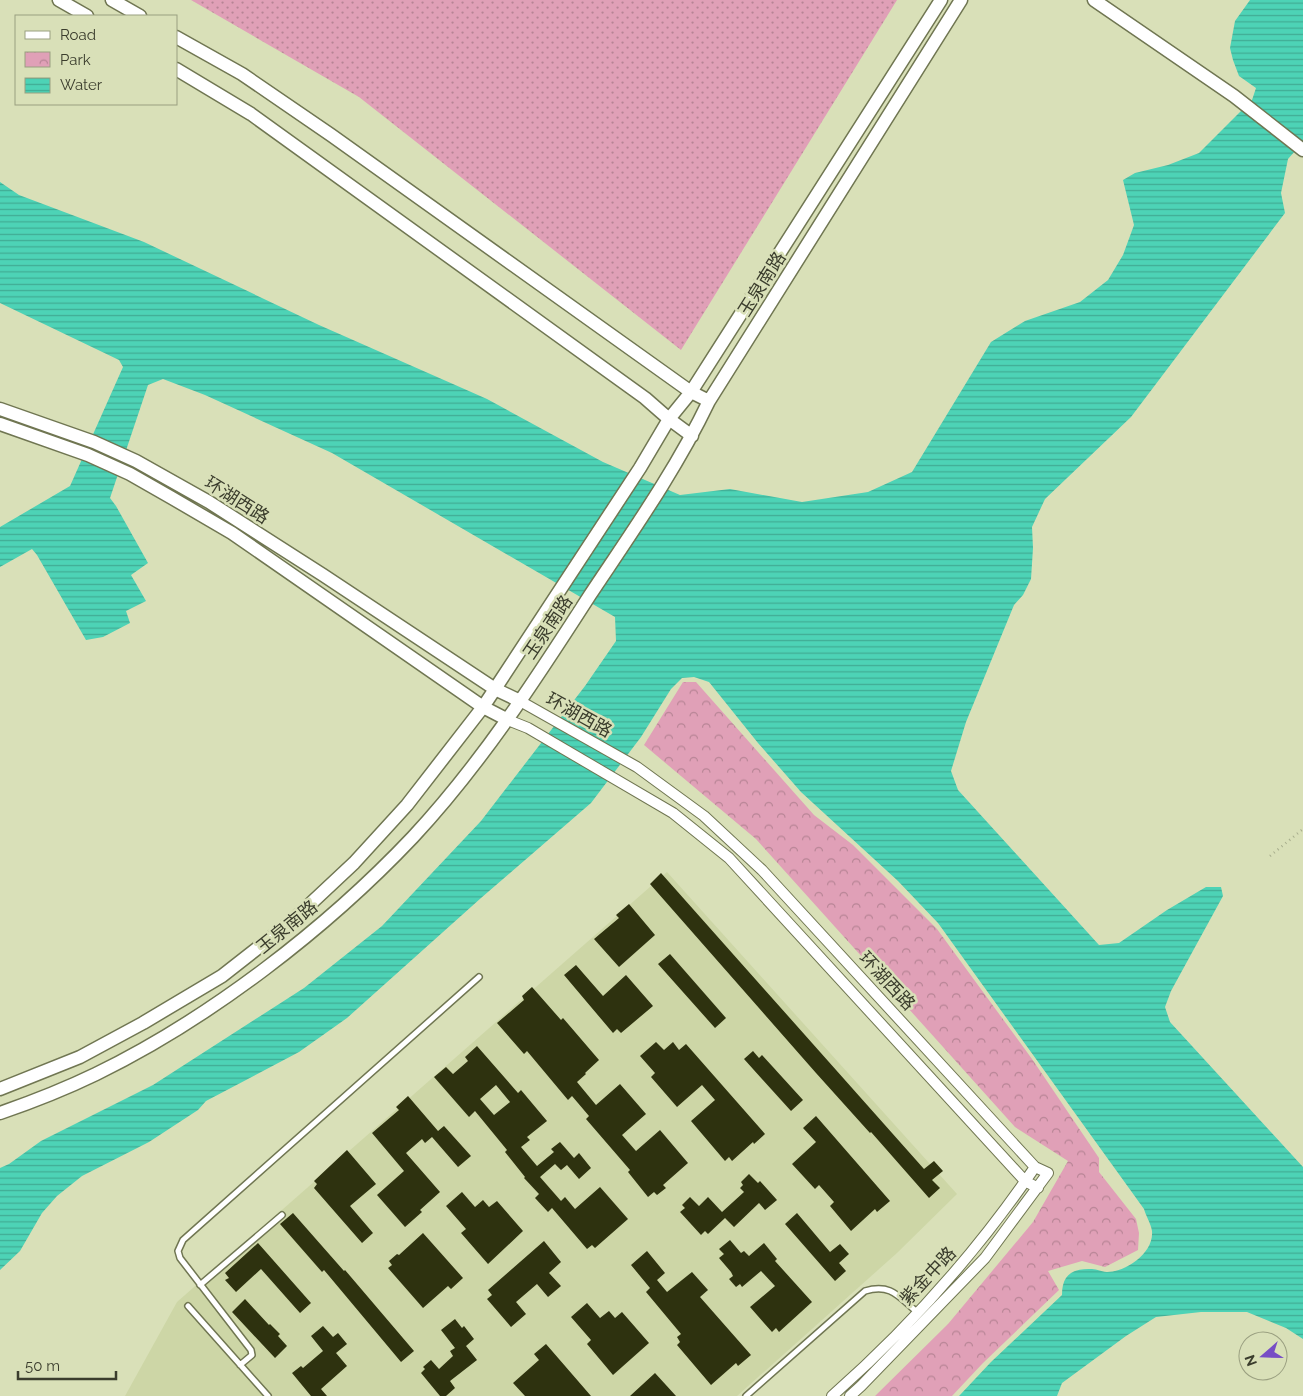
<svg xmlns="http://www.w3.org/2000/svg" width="1303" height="1396" viewBox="0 0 1303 1396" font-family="Raleway,'Noto Sans SC',sans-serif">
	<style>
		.built { fill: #cdd6a6 }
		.grass { fill: url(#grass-dots) }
		.park { fill: url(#park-crowns) }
		.water { fill: url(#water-rules) }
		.building { fill: #2e320f; fill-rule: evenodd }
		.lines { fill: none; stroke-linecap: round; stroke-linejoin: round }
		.service-casing { stroke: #707652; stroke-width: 8 }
		.minor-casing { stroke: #707652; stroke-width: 12 }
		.tertiary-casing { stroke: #707652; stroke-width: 15 }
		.path { stroke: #a7ad8c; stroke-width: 2.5; stroke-dasharray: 1 4; stroke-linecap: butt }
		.service { stroke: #fff; stroke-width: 5 }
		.minor { stroke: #fff; stroke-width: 10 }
		.tertiary { stroke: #fff; stroke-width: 12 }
		.labels { text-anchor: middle; stroke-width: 5; stroke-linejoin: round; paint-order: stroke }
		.street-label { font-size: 18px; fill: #3b3d2d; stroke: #d9e0b8 }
	</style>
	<defs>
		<pattern id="grass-dots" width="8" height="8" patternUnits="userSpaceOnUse" patternTransform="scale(1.25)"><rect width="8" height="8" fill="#e0a0b7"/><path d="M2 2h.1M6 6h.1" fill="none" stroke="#b78495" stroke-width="1.8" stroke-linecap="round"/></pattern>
		<pattern id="park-crowns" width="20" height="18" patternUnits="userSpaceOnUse" patternTransform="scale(1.25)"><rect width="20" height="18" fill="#e0a0b7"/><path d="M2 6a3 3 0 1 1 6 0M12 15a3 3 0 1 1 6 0" fill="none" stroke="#b78495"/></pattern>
		<pattern id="water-rules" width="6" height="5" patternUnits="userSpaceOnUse" patternTransform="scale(1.25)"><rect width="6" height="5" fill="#4dd3b6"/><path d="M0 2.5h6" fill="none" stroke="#41ac94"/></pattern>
	</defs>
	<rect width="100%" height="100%" fill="#d9e0b8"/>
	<path class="built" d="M667,872L957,1194L897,1253L737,1396H125L177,1302Z"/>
	<path class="grass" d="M191,0H897L681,350L359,97Z"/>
	<path class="park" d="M683,682H696L814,815L853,845L937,929L1032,1059L1099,1158V1172L1136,1219L1139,1233L1138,1250L1105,1267L1082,1261L1048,1271L1059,1290L983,1363L952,1396H875L948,1324L1033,1222L1068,1161L1015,1127L756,839L644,745Z"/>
	<path class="water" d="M1250,0H1303V142L1288,159L1281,193L1285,213L1131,417L1045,499L1032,527L1033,548L1031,579L1023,595L1014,605L966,722L951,771L958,790L1099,945L1119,943L1167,910L1206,887H1221L1223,896L1171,991L1165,1007L1170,1022L1303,1167V1339L1286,1328L1247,1312H1201L1156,1317L1126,1336L1062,1383L1057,1396H959L991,1362L1062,1295C1062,1275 1072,1268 1092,1269C1097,1269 1102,1272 1107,1272C1126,1272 1154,1253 1152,1231C1151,1224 1146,1216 1144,1209L938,923L898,881L801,792L758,743L709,682L694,677L682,678L671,689L641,737L591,803L481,898L347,1018L299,1052L206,1101L198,1110L149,1142L82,1176L57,1196L42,1213L20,1251L0,1270V1168L9,1164L41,1141L153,1085L304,988L382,926L481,821L585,686L616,641L615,617L332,453L205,395L163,379L148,385L110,498L116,506L148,563L131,575L146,601L126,611L130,623L103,637L86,640L37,555L32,549L0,567V527L70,486L123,367L119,360L0,303V182L19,195L144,242L319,325L487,399L603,462L680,495L730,489L802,502L868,492L912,472L991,342L1025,321L1080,302L1108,280L1123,255L1134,225L1123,180L1135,173L1168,165L1199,153L1252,100L1256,88L1239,76L1233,60L1230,48L1235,21Z"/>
	<path class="building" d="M661,873L924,1169L934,1161L943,1171L932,1180L940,1188L929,1198L871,1132L870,1133L816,1073L650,884Z
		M629,904L655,935L619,967L594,939L619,918L616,915Z
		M670,954L726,1018L715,1028L658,964Z
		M576,965L603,996L626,975L653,1006L621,1033L617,1029L613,1033L564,975Z
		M532,987L561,1020L563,1018L599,1060L585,1073L586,1074L577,1082L596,1105L620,1084L646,1114L622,1135L636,1151L660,1130L688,1163L663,1185L666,1188L657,1195L654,1192L648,1197L628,1172L630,1170L586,1119L589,1116L572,1096L568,1100L527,1051L524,1054L497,1023L524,1000L522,996Z
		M656,1042L664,1050L673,1042L679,1050L686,1044L765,1134L754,1144L753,1142L732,1161L729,1157L725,1161L691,1121L715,1100L702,1085L677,1107L651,1077L655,1073L640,1056Z
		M477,1046L518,1093L521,1090L547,1121L527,1137L530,1140L521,1147L537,1166L554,1152L551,1149L560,1142L574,1158L579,1153L591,1168L579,1179L567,1165L561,1170L555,1164L540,1177L561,1201L565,1197L575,1209L600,1187L628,1219L595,1248L592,1245L587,1249L552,1208L548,1212L535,1198L539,1194L524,1178L525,1177L505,1152L507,1150L475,1111L469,1117L434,1077L446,1067L453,1074L468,1061L465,1057ZM496,1085L510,1102L494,1115L480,1099Z
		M753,1051L759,1058L762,1055L803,1100L791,1111L744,1059Z
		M408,1096L438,1131L444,1126L471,1156L458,1167L432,1137L425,1143L422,1139L406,1153L440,1192L420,1210L422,1212L405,1227L377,1195L404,1171L372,1133L399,1110L396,1107Z
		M816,1116L890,1201L877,1212L875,1209L851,1231L830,1206L834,1202L819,1185L815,1189L792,1164L816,1142L803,1128Z
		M347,1150L376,1184L350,1206L373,1233L362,1243L314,1188L317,1184L314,1181Z
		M749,1174L758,1183L760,1181L777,1200L765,1210L759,1203L734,1227L725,1218L708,1234L705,1231L701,1235L680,1212L685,1208L682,1205L690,1197L699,1206L708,1197L722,1212L744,1192L740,1188L743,1185L741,1182Z
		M462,1192L475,1207L483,1200L489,1207L497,1201L523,1231L488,1264L461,1233L466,1229L446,1206Z
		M293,1213L344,1271L345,1270L414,1351L401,1362L324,1270L322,1272L280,1224Z
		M797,1213L830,1252L840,1244L849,1254L839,1263L846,1271L835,1281L785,1224Z
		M423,1233L463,1278L451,1289L448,1286L423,1308L388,1268L392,1265L389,1261L397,1254L399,1255Z
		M730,1240L741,1253L744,1251L749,1256L764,1243L777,1259L775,1261L812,1302L779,1332L776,1328L772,1332L750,1307L775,1286L761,1271L742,1287L740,1284L736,1287L729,1279L733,1276L731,1272L719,1258L724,1254L719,1249Z
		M544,1241L561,1262L549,1273L561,1286L548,1297L537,1284L516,1302L526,1314L511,1327L487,1299L492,1295L488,1290Z
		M258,1243L311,1303L300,1313L261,1269L236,1292L225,1280L229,1278L225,1273Z
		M647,1251L665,1273L657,1280L667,1292L692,1272L708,1290L700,1297L751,1355L738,1366L736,1363L711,1385L677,1345L680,1342L677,1337L681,1334L646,1292L650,1288L631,1265Z
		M245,1299L269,1325L270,1324L280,1334L278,1336L287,1346L275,1358L232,1312Z
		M587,1303L600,1318L609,1311L615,1318L622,1312L649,1343L613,1375L587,1344L591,1340L571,1317Z
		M455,1319L462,1328L464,1326L474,1339L466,1346L477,1360L450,1381L455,1388L446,1396H440L421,1373L425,1369L423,1367L431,1360L439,1369L453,1356L450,1351L455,1348L441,1330Z
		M323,1326L333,1337L338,1333L347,1344L336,1353L347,1366L321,1389L327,1396H311L292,1373L301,1366L303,1368L323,1351L311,1336Z
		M546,1344L591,1396H525L513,1383L539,1360L534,1354Z
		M655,1373L676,1396H630Z"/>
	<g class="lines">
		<defs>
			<path id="service" d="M200,1285L282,1215
				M188,1306L268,1396
				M240,1365L252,1355L251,1350L180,1258L178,1251L183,1240L479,977
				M746,1396L865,1291C891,1283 899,1297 917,1312"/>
			<path id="minor" d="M520,701L637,767L704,816L762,870L1035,1167L1048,1173L985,1258L861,1386L850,1396
				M508,720L528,728L673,813L729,858L1025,1181L1038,1188
				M832,1396C908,1329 977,1252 1035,1167"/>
			<path id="tertiary" d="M59,0L87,16
				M112,0L140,16
				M1094,0L1234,96L1303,150
				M176,37L242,74L331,135L691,392L709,401
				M176,69L251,114L645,398L669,419L692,436
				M0,409L94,442L136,461L209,502L323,575L495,689L520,701
				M0,424L88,455L130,474L172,498L232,533L483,707L508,720
				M0,1089L80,1057L143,1023L222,976L291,922L354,863L407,805L483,707L495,689L640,468L669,419L691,392L941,0
				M0,1113C32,1102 65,1089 96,1074C209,1019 326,929 413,837C481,764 536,679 590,595C632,532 676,470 709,401L961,0"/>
		</defs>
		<use href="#service" class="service-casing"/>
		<use href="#minor" class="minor-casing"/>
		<use href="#tertiary" class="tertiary-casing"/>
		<path class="path" d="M1270,856L1303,829"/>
		<use href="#service" class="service"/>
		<use href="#minor" class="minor"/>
		<use href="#tertiary" class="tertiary"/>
	</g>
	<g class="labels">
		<g class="street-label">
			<text transform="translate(762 284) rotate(-58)" y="6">玉泉南路</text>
			<text transform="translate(237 500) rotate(32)" y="6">环湖西路</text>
			<text transform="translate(548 627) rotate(-56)" y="6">玉泉南路</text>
			<text transform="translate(579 715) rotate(29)" y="6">环湖西路</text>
			<text transform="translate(287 927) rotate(-39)" y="6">玉泉南路</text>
			<text transform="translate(887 981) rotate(47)" y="6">环湖西路</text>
			<text transform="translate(928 1276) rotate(-47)" y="6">紫金中路</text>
		</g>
	</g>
	<rect x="15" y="15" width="162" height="90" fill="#d9e0b8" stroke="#9a9f80"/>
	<rect x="25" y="31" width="25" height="8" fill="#ffffff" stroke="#9a9f80"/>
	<text x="60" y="40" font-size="15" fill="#3b3d2d">Road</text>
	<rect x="25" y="52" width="25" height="15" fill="url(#park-crowns)" stroke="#9a9f80"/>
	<text x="60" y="65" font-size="15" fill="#3b3d2d">Park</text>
	<rect x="25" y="78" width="25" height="15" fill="url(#water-rules)" stroke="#9a9f80"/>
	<text x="60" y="90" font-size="15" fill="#3b3d2d">Water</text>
	<g transform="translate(1263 1356) rotate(250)"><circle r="24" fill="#d9e0b8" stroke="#9a9f80"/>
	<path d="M0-4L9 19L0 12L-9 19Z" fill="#774dc5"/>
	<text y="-8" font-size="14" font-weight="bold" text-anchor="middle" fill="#3b3d2d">N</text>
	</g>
	<path d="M18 1371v8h98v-8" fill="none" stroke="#3b3d2d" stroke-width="2.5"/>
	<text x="25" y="1371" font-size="15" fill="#3b3d2d" stroke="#d9e0b8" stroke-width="4" paint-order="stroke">50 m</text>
</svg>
